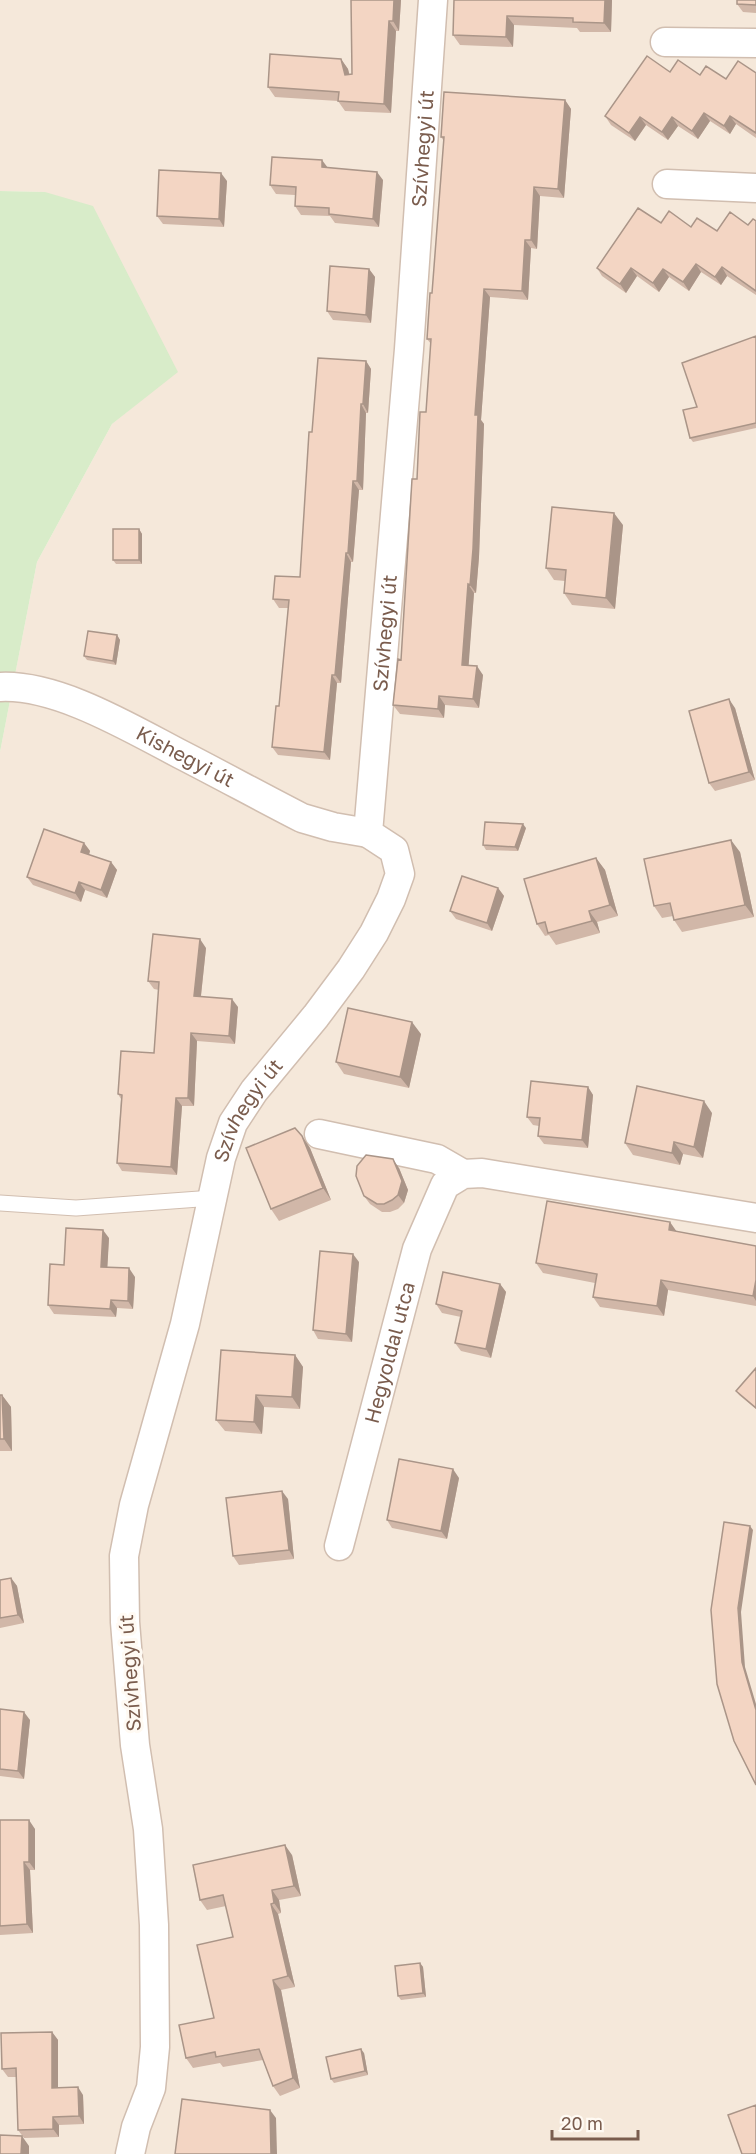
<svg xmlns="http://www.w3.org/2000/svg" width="756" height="2154" viewBox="0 0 756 2154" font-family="'Golos Text',sans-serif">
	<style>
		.residential { fill: #f5e8da }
		.green { fill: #d8ecc9 }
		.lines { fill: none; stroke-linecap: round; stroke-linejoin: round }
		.lane-casing { stroke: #d1beb0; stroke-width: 17 }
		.street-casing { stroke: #d1beb0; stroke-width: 31 }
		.lane { stroke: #fff; stroke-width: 15 }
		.street { stroke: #fff; stroke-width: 28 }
		.wall { fill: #d1b7a8 }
		.shaded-wall { fill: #aa9588 }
		.building { fill: #f3d5c3; stroke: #aa9588; stroke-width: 1.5 }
		.labels { text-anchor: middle; stroke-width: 6; stroke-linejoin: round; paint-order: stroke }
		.street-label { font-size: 20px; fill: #7a5c4d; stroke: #fffaf3 }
	</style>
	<rect width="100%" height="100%" fill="#fdf6ec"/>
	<path class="residential" d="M0,0H756V2154H0V752L37,562L112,424L177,371L45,192L0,191Z"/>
	<path class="green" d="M0,191L45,192L93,206L178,372L112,424L37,562L0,752Z"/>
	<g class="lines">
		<defs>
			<path id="lane" d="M0,1203L76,1208L213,1198"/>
			<g id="street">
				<path d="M665,42L756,43"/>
				<path d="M667,184L756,188"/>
				<path id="s1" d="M0,687C57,684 130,728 180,754C221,775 261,797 302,818L333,827L368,833"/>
				<path d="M319,1134L437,1159L463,1174"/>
				<path id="s2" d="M339,1546L417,1249L445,1185L463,1174L482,1173L756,1218"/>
				<path id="s3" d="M130,2154L136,2127L151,2088L155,2047L154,1925L148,1829L135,1745L125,1622L124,1556L134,1505L185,1324L221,1158L233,1123L254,1091L316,1016L351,969L374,933L391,899L400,874L394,850L368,833L409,349L433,0"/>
			</g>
		</defs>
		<use href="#lane" class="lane-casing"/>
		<use href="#street" class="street-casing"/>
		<use href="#lane" class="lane"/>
		<use href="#street" class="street"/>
	</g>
	<path class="wall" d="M351,0H401L399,31H396L391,113L345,111L338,101L275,97L268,87L341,59L348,69L349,74H352Z
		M454,0H612L611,32H580L577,28L514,25L513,47L460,45L453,35Z
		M756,0V13L743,12L737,4Z
		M670,72L700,75L726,79L756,73V138L736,124L730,134L710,121L698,139L678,126L668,140L646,125L635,141L611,125L605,116Z
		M565,100L571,109L564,198L540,196L537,249L531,248L528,300L490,297L481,420L484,424L479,557L476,593H474L468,666L483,675L479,708L445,705L444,718L400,714L393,705L401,660L417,479L426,412L431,344L427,339L432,293L444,141L441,137Z
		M327,167L383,180L379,227L335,223L330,216L301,215L295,206V195L276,194L270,185Z
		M227,181L224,227L163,224L157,216Z
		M756,221V295L727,276L721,285L701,272L689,291L669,277L659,292L637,276L626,293L602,276L597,268L661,223L691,227L717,231L748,225Z
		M369,269L375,277L371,323L333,320L327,311Z
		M756,336V428L693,442L690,438L697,407Z
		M366,361L371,369L368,413H366L363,490H359L353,562H351L341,683H337L330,760L278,755L272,747L279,706L288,608H279L273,599L300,577L312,432Z
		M623,525L615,609L572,605L564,593L565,581L554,580L546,568Z
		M139,529L142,534V564H116L113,560Z
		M117,635L120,640L116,665L87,660L84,656Z
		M735,708L755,780L715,791L709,783Z
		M526,828L518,851L486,850L483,845Z
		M84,843L90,851L89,855L111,862L117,870L107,898L85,890L81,902L33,885L27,877Z
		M740,852L754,917L682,932L674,920L673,916L662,918L654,906Z
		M596,858L605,870L618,916L597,922L600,933L556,945L549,935L545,936L537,924Z
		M498,888L504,896L492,931L456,919L450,911Z
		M206,948L201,996L238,1007L235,1044L197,1041L194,1106H182L177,1175L122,1171L117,1163L121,1099L118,1094L154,1053L159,990L154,989L148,981Z
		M421,1034L409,1088L344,1074L336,1062Z
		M588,1087L593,1095L588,1148L544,1144L538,1136L539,1126L533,1125L527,1117Z
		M712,1113L703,1158L683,1154L680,1165L633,1155L625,1143Z
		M302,1136L310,1148L331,1200L279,1221L271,1209Z
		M399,1168L408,1190L404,1203L398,1209L390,1212H382L370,1204L364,1196Z
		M677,1232L756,1246V1306L668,1290L664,1316L600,1307L593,1297L595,1283L543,1273L536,1263Z
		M109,1238L107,1267L135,1277L133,1309L117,1308L116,1317L54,1314L48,1305L64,1265Z
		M359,1262L352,1342L318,1339L313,1330Z
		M500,1284L506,1292L491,1358L461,1351L455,1343L461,1317L442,1313L436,1304Z
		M295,1355L303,1367L300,1409L264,1407L262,1434L225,1431L216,1420Z
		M756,1368V1409L739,1395L736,1391Z
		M0,1395H2L11,1407L12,1451H0Z
		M459,1478L447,1539L392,1528L387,1520Z
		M288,1499L294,1559L239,1565L233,1556Z
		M11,1578L17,1586L24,1623L0,1628V1580Z
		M0,1709L30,1720L24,1779L0,1776Z
		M0,1820L35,1829V1870H30L33,1933L0,1935Z
		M292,1855L301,1896L279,1900L281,1913L278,1914L295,1987L281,1990L300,2088L280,2096L273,2086L263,2060L223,2067L220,2063L193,2068L186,2058L214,2018L233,1937L226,1906L207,1910L200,1900Z
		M420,1963L423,1967L426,1997L401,2000L398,1996Z
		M52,2032L58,2040V2088L83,2095L84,2124L59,2125V2137L24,2138L18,2130L17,2077H8L2,2069Z
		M364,2053L368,2075L334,2083L331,2079Z"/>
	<path class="shaded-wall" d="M394,0H401L399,31L393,21Z
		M605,0H612L611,32L604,23Z
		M507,16L514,25L513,47L506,37Z
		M389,21L396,31L391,113L384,104Z
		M341,59L348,69L352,85L345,75Z
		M565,100L571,109L564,198L558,189Z
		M704,113L710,121L698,139L692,131Z
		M730,116L736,124L730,134L724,126Z
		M640,117L646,125L635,141L629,133Z
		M672,117L678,126L668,140L662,132Z
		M322,160L328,168L322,167Z
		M377,172L383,180L379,227L373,219Z
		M221,173L227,181L224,227L219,219Z
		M534,187L540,196L537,249L531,240Z
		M525,240L531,248L528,300L522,291Z
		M696,264L701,272L689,291L683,282Z
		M722,267L727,276L721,285L715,277Z
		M631,268L637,276L626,293L620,284Z
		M369,269L375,277L371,323L366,315Z
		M663,269L669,277L659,292L653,283Z
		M484,289L490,297L481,420L484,424L479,557L476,593L470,585L475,415Z
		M366,361L371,369L368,413L363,404Z
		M361,404L366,413L363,490L357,481Z
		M353,481L359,490L353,562L348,553Z
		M614,513L623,525L615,609L606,598Z
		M139,529L142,534V564L139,560Z
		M346,553L351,562L341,683L335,675Z
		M468,584L474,593L468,674L462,665Z
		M117,635L120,640L116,665L113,661Z
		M477,666L483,675L479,708L473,699Z
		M332,675L337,683L330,760L324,752Z
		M439,696L445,705L444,718L438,709Z
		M729,699L735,708L755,780L749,772Z
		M523,824L526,828L518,851L515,847Z
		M731,840L740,852L754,917L745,905Z
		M84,843L90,851L87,861L81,852Z
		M596,858L605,870L618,916L610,905Z
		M111,862L117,870L107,898L101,890Z
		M79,882L85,890L81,902L75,893Z
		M498,888L504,896L492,931L487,923Z
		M589,911L597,922L600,933L592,921Z
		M200,939L206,948L200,1004L194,996Z
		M232,999L238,1007L235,1044L229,1036Z
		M412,1022L421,1034L409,1088L400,1077Z
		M191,1033L197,1041L194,1106L188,1098Z
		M588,1087L593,1095L588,1148L582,1140Z
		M176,1098L182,1106L177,1175L171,1167Z
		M704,1101L712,1113L703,1158L694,1147Z
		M302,1136L310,1148L331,1200L323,1188Z
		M674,1142L683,1154L680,1165L672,1153Z
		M393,1159L399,1168L408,1190L404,1203L398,1195Z
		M670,1222L677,1232L669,1230Z
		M103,1230L109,1238L107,1275L101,1267Z
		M353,1254L359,1262L352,1342L346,1334Z
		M129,1268L135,1277L133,1309L128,1301Z
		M661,1280L668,1290L664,1316L657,1306Z
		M756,1280V1301L753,1296Z
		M500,1284L506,1292L491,1358L486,1349Z
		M111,1300L117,1308L116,1317L110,1309Z
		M295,1355L303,1367L300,1409L292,1397Z
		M2,1395L11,1407L12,1451L4,1439Z
		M256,1395L264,1407L262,1434L254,1422Z
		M453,1469L459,1478L447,1539L441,1531Z
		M282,1491L288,1499L294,1559L289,1550Z
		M750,1526L753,1530L741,1612L745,1667L756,1704V1710L742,1662L738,1608Z
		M11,1578L17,1586L24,1623L18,1615Z
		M24,1712L30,1720L24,1779L18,1771Z
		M29,1820L35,1829V1870L29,1862Z
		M285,1845L292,1855L301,1896L294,1886Z
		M24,1862L30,1870L33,1933L27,1924Z
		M272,1890L279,1900L281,1913L274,1903Z
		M271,1904L278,1914L295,1987L288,1976Z
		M420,1963L423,1967L426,1997L423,1993Z
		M273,1980L281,1990L300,2088L293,2078Z
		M52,2032L58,2040V2096L52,2088Z
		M361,2049L364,2053L368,2075L365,2071Z
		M78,2087L83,2095L84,2124L79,2116Z
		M270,2110L276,2118L277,2154H271Z
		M53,2117L59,2125V2137L53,2129Z
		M22,2136L29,2146V2154H21Z"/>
	<path class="building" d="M351,0H394L393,21H389L384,104L338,101L339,92L268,87L270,54L341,59L345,75L352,74Z
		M454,0H605L604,23L573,22V18L507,16L506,37L453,35Z
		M737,0H756V5L737,4Z
		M647,56L670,72L678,60L700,75L706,66L726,79L738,61L756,73V133L730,116L724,126L704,113L692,131L672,117L662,132L640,117L629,133L605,116Z
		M444,92L565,100L558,189L534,187L531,240H525L522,291L484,289L475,415H478L473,549L470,585L468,584L462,665L477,666L473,699L439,696L438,709L393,705L398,659L401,660L412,479H417L420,412H426L431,339H427L430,293H432L444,137H441Z
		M272,157L322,160V167L377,172L373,219L329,214V208L295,206L296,187L270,185Z
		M159,170L221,173L219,219L157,216Z
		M638,208L661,223L669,211L691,227L697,218L717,231L730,212L748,225L753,219L756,221V291L722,267L715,277L696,264L683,282L663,269L653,283L631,268L620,284L597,268Z
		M330,266L369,269L366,315L327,311Z
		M756,336V423L690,438L683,410L697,407L682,363Z
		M318,358L366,361L363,404H361L357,481H353L348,553H346L335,675H332L324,752L272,747L276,706H279L289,600L273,599L275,576L300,577L309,432H312Z
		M552,507L614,513L606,598L564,593L566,570L546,568Z
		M113,529H139V560H113Z
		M88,631L117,635L113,661L84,656Z
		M729,699L749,772L709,783L689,711Z
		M485,822L523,824L515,847L483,845Z
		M44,829L84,843L81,852L111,862L101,890L79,882L75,893L27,877Z
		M731,840L745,905L674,920L670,903L654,906L644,859Z
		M596,858L610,905L589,911L592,921L548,933L545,922L537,924L524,879Z
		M462,876L498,888L487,923L450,911Z
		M153,934L200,939L194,996L232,999L229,1036L191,1033L188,1098H176L171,1167L117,1163L122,1095L118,1094L121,1051L154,1053L159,982L148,981Z
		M348,1008L412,1022L400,1077L336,1062Z
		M531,1081L588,1087L582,1140L538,1136L540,1118L527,1117Z
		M637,1086L704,1101L694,1147L674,1142L672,1153L625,1143Z
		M295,1128L302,1136L323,1188L271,1209L246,1148Z
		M366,1155L393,1159L402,1181L398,1195L392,1200L384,1204H377L364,1196L356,1176L357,1166Z
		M547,1201L670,1222L669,1230L756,1246V1280L753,1296L661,1280L657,1306L593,1297L597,1274L536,1263Z
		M66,1228L103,1230L101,1267L129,1268L128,1301L111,1300L110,1309L48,1305L50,1264L64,1265Z
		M320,1251L353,1254L346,1334L313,1330Z
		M443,1272L500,1284L486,1349L455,1343L462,1311L436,1304Z
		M221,1350L295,1355L292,1397L256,1395L254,1422L216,1420Z
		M756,1368V1408L736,1391Z
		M0,1395H2L4,1439H0Z
		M399,1459L453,1469L441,1531L387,1520Z
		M282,1491L289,1550L233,1556L226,1498Z
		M724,1522L750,1526L738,1608L742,1662L756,1710V1785L734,1741L717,1684L711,1610Z
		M11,1578L18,1615L0,1618V1580Z
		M0,1709L24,1712L18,1771L0,1769Z
		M0,1820H29V1862H24L27,1924L0,1926Z
		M285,1845L294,1886L272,1890L274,1903L271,1904L288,1976L273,1980L293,2078L273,2086L259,2049L216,2057L215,2052L186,2058L179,2025L214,2018L197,1945L233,1937L223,1895L200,1900L193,1865Z
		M420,1963L423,1993L398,1996L395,1966Z
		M52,2032V2088L78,2087L79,2116L53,2117V2129L18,2130L16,2068L2,2069L1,2033Z
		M361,2049L365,2071L331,2079L326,2057Z
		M182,2099L270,2110L271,2154H175Z
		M756,2105V2154H742L728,2115Z
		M0,2135L22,2136L21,2154H0Z"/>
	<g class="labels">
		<g class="street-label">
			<text dy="7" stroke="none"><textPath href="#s3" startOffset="2094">Szívhegyi út</textPath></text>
			<text dy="7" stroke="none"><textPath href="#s3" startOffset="1608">Szívhegyi út</textPath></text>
			<text dy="7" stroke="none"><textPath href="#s1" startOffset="200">Kishegyi út</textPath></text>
			<text dy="7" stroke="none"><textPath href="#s3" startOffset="1068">Szívhegyi út</textPath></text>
			<text dy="7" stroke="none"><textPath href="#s2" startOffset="200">Hegyoldal utca</textPath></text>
			<text transform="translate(130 1673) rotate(-94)" y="7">Szívhegyi út</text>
		</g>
	</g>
	<path d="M552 2130v9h86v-9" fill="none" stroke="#7a5c4d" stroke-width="3"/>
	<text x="561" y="2130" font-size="18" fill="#7a5c4d" stroke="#fffaf3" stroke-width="4.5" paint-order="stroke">20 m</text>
</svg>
